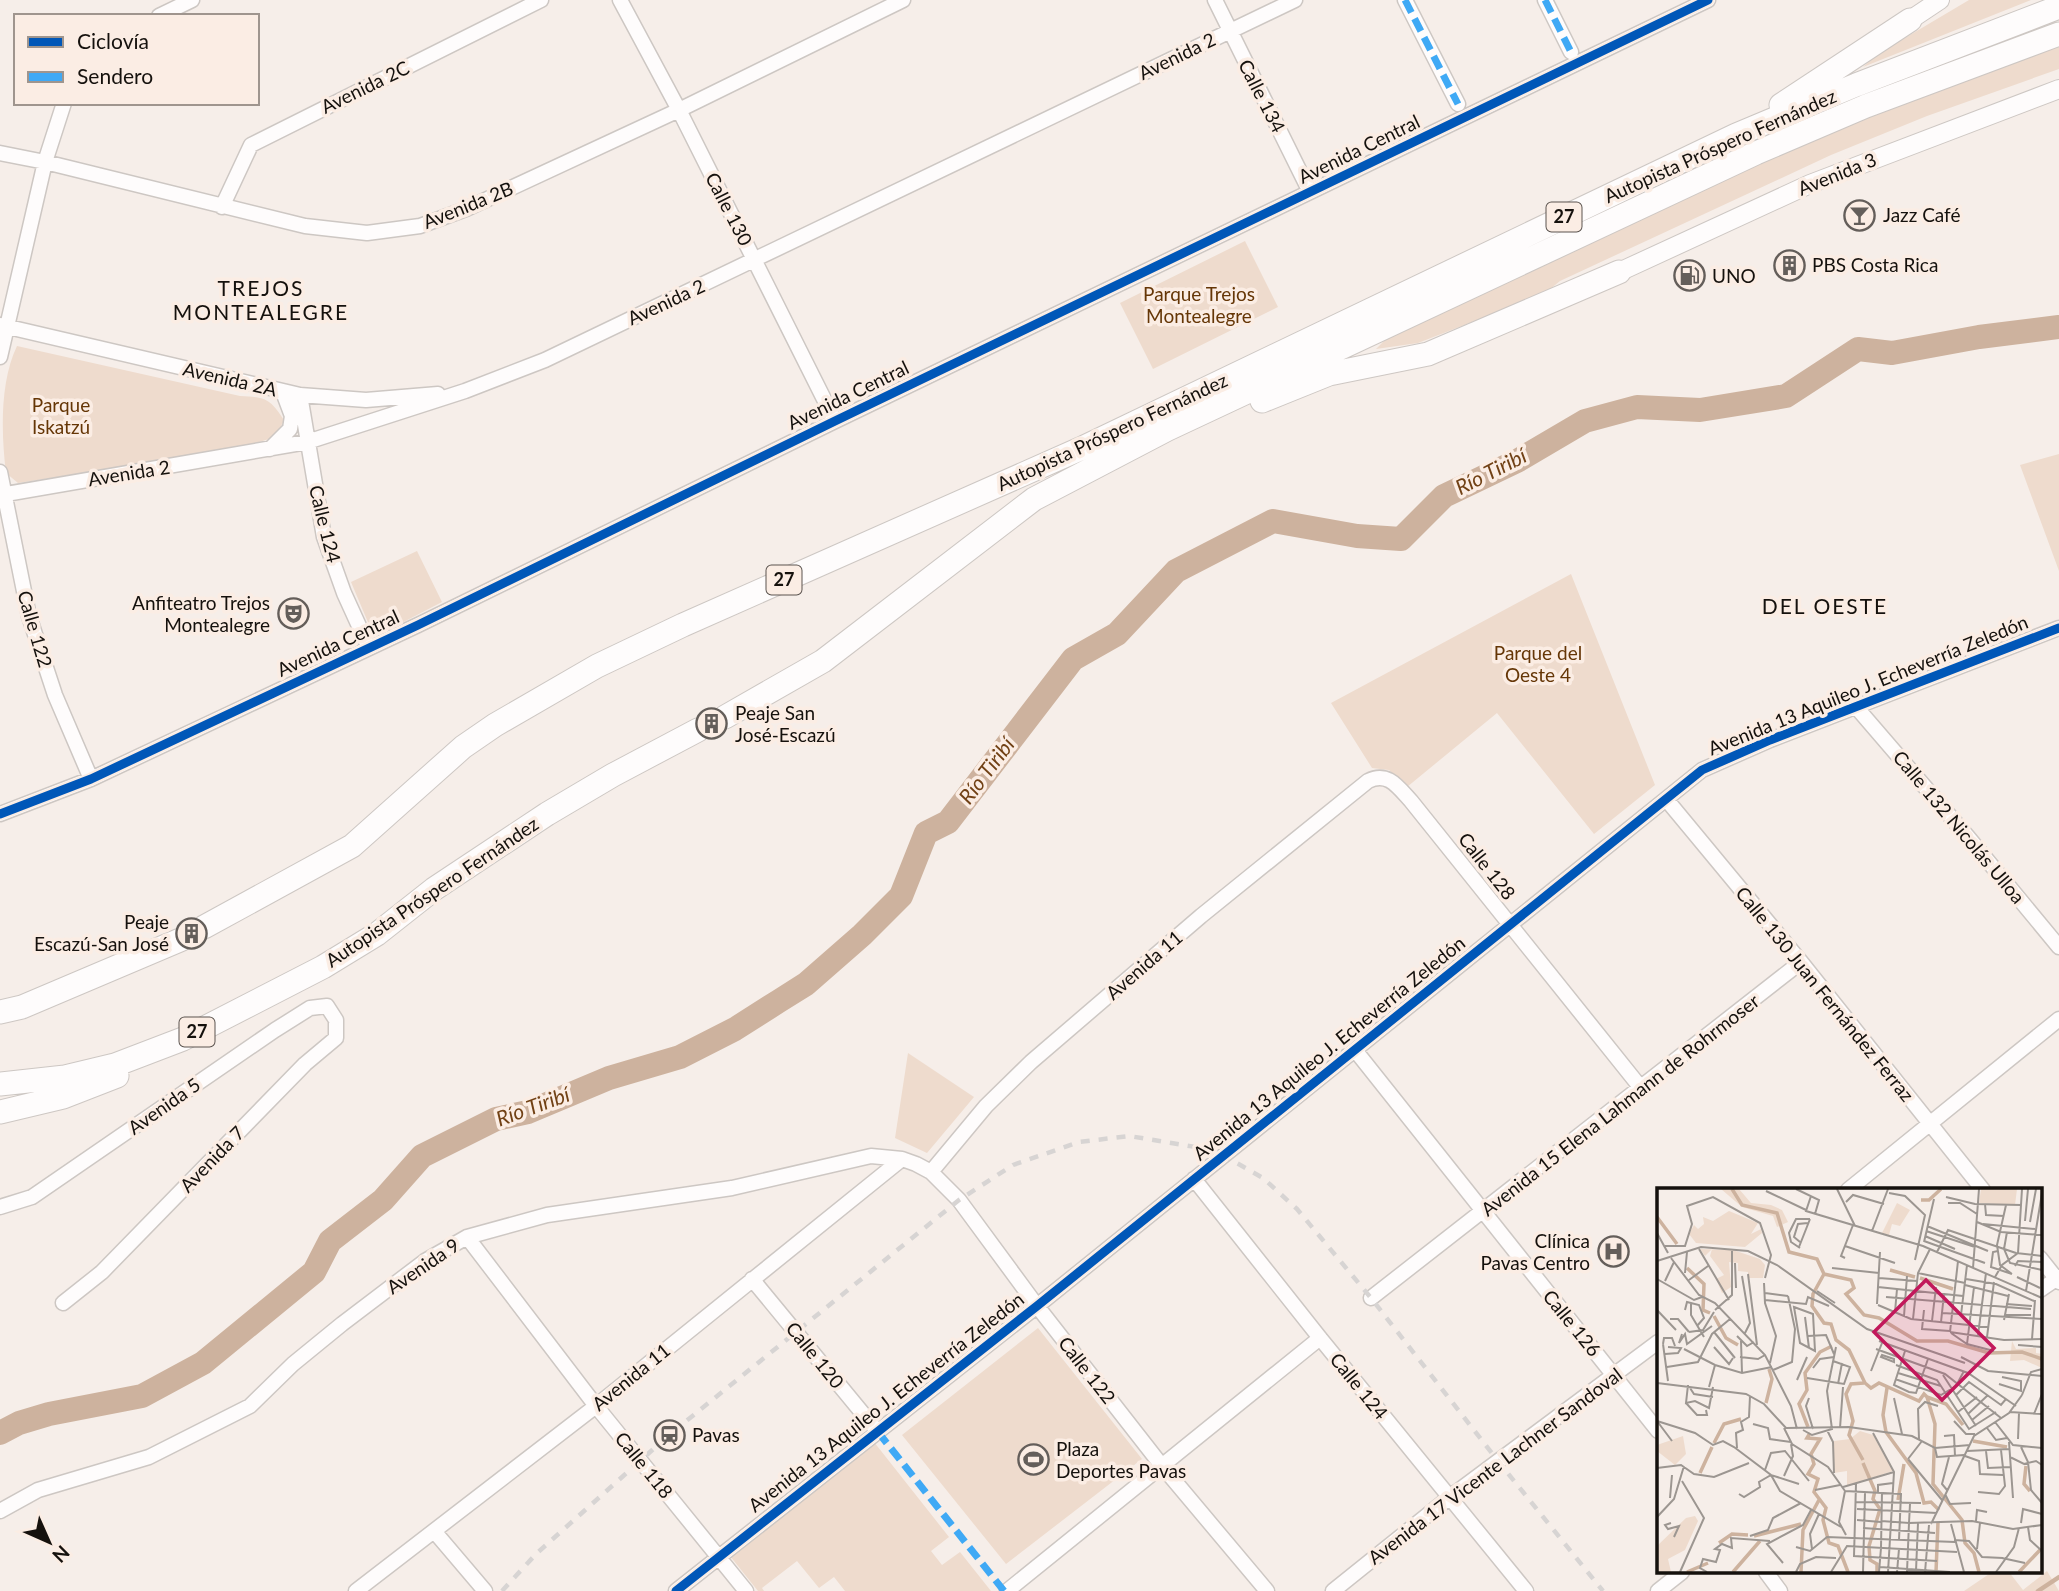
<svg xmlns="http://www.w3.org/2000/svg" width="2059" height="1591" viewBox="0 0 2059 1591" font-family="Lato,sans-serif">
	<style>
		.green { fill: #eedbcd }
		.lines { fill: none; stroke-linecap: round; stroke-linejoin: round }
		.stream { stroke: #cdb29e; stroke-width: 4.5 }
		.river { stroke: #cdb29e; stroke-width: 24 }
		.minor-casing { stroke: #cdc7c3; stroke-width: 17 }
		.tertiary-casing { stroke: #cdc7c3; stroke-width: 20 }
		.trunk-casing { stroke: #cdc7c3; stroke-width: 25 }
		.minor { stroke: #fefcfc; stroke-width: 14 }
		.tertiary { stroke: #fefcfc; stroke-width: 18 }
		.trunk { stroke: #fefcfc; stroke-width: 23 }
		.rail { stroke: #d7d4d3; stroke-width: 4.5; stroke-dasharray: 9 9; stroke-linecap: butt }
		.quiet { stroke: #3fa9f5; stroke-width: 7; stroke-dasharray: 14 7; stroke-linecap: butt }
		.cycleway-casing { stroke: #fbede4; stroke-width: 13 }
		.cycleway { stroke: #0057b8; stroke-width: 9 }
		.labels { text-anchor: middle; stroke-width: 7; stroke-linejoin: round; paint-order: stroke }
		.shield { fill: #fbede4; stroke: #5a534e; stroke-width: 2 }
		.shield-label { font-size: 18px; font-weight: bold; fill: #15110d }
		.street-label { font-size: 19px; fill: #15110d; stroke: #fbede4 }
		.poi-label { font-size: 19px; fill: #15110d; stroke: #fbede4; text-anchor: start }
		.park-label { font-size: 19px; fill: #653606; stroke: #fbede4 }
		.neighbourhood-label { font-size: 21px; letter-spacing: 2px; fill: #15110d; stroke: #fbede4 }
		.water-label { font-size: 21px; font-style: italic; fill: #714115; stroke: #fbede4 }
		.inset-river { fill: none; stroke: #cdb29e; stroke-width: 3.5 }
		.inset-road { fill: none; stroke: #9c9691; stroke-width: 2 }
		.view { fill: #c2185b; fill-opacity: 0.15; stroke: #c2185b; stroke-width: 3.5 }
		.inset-edge { fill: none; stroke: #15110d; stroke-width: 3.5 }
	</style>
	<rect width="100%" height="100%" fill="#f6eee9"/>
	<path class="green" d="M1969,0H2031L1863,67L1878,54Z
		M2059,41V69L1927,116L1831,155L1560,281L1544,294L1418,343L1376,349L1392,333L1822,130Z
		M1245,241L1278,307L1153,369L1120,303Z
		M17,346L240,396C265,397 270,398 284,420L276,437L236,449L18,483L6,473C1,433 0,381 17,346Z
		M2059,454V571L2020,465Z
		M417,551L442,602L390,629L381,632L370,627L351,582Z
		M1571,574L1655,785L1594,834L1497,713L1407,787L1389,770L1372,768L1331,703Z
		M908,1053L974,1097L927,1153L895,1138Z
		M1038,1328L1142,1459L1006,1564L902,1435Z
		M874,1442L949,1537L931,1551L942,1565L960,1552L991,1591H845L834,1577L819,1588L797,1561L762,1588L764,1591H758L730,1556Z
		M2047,1571L2059,1591H1964L1992,1572H2009L2023,1590Z"/>
	<g class="lines">
		<path class="stream" d="M2038,1591L2059,1577"/>
		<path class="river" d="M0,1433L19,1423L49,1414L142,1396L203,1363L314,1272L330,1241L383,1200L422,1156L496,1119L528,1112L609,1078L680,1057L735,1029L779,1001L806,984L862,935L901,896L926,833L948,822L1073,659L1117,634L1176,571L1273,521L1357,536L1401,539L1444,496L1517,461L1585,421L1637,407L1700,410L1786,396L1858,349L1892,353L1979,337L2059,327"/>
		<defs>
			<path id="minor" d="M620,0L679,110L835,421
				M1215,0L1310,192
				M1405,0L1458,104
				M1545,0L1571,52
				M159,16L192,0
				M0,153L45,162L305,226L367,233L420,226L466,209L679,110L903,0
				M222,207L251,145L541,0
				M0,325L300,395L366,400L438,394
				M0,357L45,162L64,103
				M300,395L324,537L344,593L369,648
				M270,449L290,429L292,416L283,392
				M0,472L29,616L55,695L91,779
				M0,495L307,442L465,391L545,360L1295,0
				M1857,708L1968,837L2059,947
				M1666,799L1801,962L1983,1190
				M0,814L91,779L418,625L835,421L1708,0
				M1355,1050L1658,1431
				M931,1172L986,1106L1031,1062L1201,916L1368,781C1388,771 1398,787 1411,801L1641,1088
				M1194,1179L1320,1338L1526,1591
				M1848,1190L2059,1019
				M0,1207L32,1197L275,1030L310,1008L327,1006L336,1020V1038L305,1064L102,1272L63,1303
				M467,1237L596,1406L746,1591
				M2040,1258L2059,1282
				M752,1279L878,1432
				M2040,1290L2059,1277
				M1371,1298L1801,962
				M0,1511L38,1490L149,1457L250,1406L293,1364L342,1324L425,1261L467,1237L547,1215L732,1188L871,1156L902,1159L916,1164L931,1172L959,1200L1037,1306L1162,1466L1267,1591
				M434,1531L485,1591
				M1766,1572L1780,1591
				M356,1591L596,1406L902,1159
				M676,1591L1037,1306L1702,770L1770,740L2059,628
				M1007,1591L1320,1338
				M1333,1591L1450,1497L1658,1342
				M1658,1591L1682,1572"/>
			<path id="tertiary" d="M1910,20L1940,0
				M1619,272L1810,184L2059,89"/>
			<path id="trunk" d="M1781,105L1910,20
				M1262,401L1329,374L1428,354L1619,272
				M725,717L823,661L1034,499L1168,429L1756,153L1866,106L2059,34
				M204,927L352,846L463,747L495,725L597,666L683,625L1080,449L1736,135L1856,85L2059,7
				M0,1012L22,1007L180,940
				M0,1084L65,1077L115,1065L183,1039L323,967L377,934L434,889L547,814L613,775L698,730
				M0,1112L63,1097L117,1076"/>
		</defs>
		<use href="#minor" class="minor-casing"/>
		<use href="#tertiary" class="tertiary-casing"/>
		<use href="#trunk" class="trunk-casing"/>
		<use href="#minor" class="minor"/>
		<use href="#tertiary" class="tertiary"/>
		<use href="#trunk" class="trunk"/>
		<path class="rail" d="M502,1591L536,1554L669,1435L959,1200L1013,1165L1079,1142L1129,1136L1214,1150L1263,1178L1297,1209L1371,1298L1498,1461L1603,1591"/>
		<path class="quiet" d="M1405,0L1458,104
			M1545,0L1571,52
			M878,1432L1004,1591"/>
		<defs>
			<path id="cycleway" d="M0,814L91,779L418,625L835,421L1708,0
				M676,1591L1037,1306L1702,770L1770,740L2059,628"/>
		</defs>
		<use href="#cycleway" class="cycleway-casing"/>
		<use href="#cycleway" class="cycleway"/>
	</g>
	<defs>
		<symbol id="bar-ring" viewBox="-11 -11 22 22"><circle r="9.5" fill="#fbede4" stroke="#645e5a" stroke-width="1.5"/><path d="M-6-5H6L.8 .8V4.5H3.5V6h-7V4.5H-.8V.8Z" fill="#645e5a"/></symbol>
		<symbol id="building-ring" viewBox="-11 -11 22 22"><circle r="9.5" fill="#fbede4" stroke="#645e5a" stroke-width="1.5"/><path d="M-4-6H4V6H1V3H-1V6H-4ZM-2.5-4.3h1.7v1.8h-1.7ZM.8-4.3h1.7v1.8H.8ZM-2.5-1h1.7V.8h-1.7ZM.8-1h1.7V.8H.8Z" fill="#645e5a"/></symbol>
		<symbol id="fuel-ring" viewBox="-11 -11 22 22"><circle r="9.5" fill="#fbede4" stroke="#645e5a" stroke-width="1.5"/><path d="M-5.5-6h7V0h2V4h1.3V-2.5L3-4.5l.8-.8L6-3V5H2.5V1h-1V6h-7ZM-4.2-4.7v3.2H.2V-4.7Z" fill="#645e5a"/></symbol>
		<symbol id="theatre-ring" viewBox="-11 -11 22 22"><circle r="9.5" fill="#fbede4" stroke="#645e5a" stroke-width="1.5"/><path d="M-5-5.5Q0-4 5-5.5V0Q5 5 0 6Q-5 5-5 0ZM-3.3-2.5H-1v1.5H-3.3ZM1-2.5H3.3v1.5H1ZM-2.8 1Q0 5.5 2.8 1Z" fill="#645e5a"/></symbol>
		<symbol id="hospital-ring" viewBox="-11 -11 22 22"><circle r="9.5" fill="#fbede4" stroke="#645e5a" stroke-width="1.5"/><path d="M-5-5h3v3.5h4V-5h3V5h-3V1.5h-4V5h-3Z" fill="#645e5a"/></symbol>
		<symbol id="station-ring" viewBox="-11 -11 22 22"><circle r="9.5" fill="#fbede4" stroke="#645e5a" stroke-width="1.5"/><path d="M-3-6H3Q5-6 5-4V2Q5 4 3 4L4.5 6H3L1.5 4h-3L-3 6H-4.5L-3 4Q-5 4-5 2V-4Q-5-6-3-6ZM-3.5-4v3h7v-3ZM-3.5 1v1.5H-2V1ZM2 1v1.5H3.5V1Z" fill="#645e5a"/></symbol>
		<symbol id="stadium-ring" viewBox="-11 -11 22 22"><circle r="9.5" fill="#fbede4" stroke="#645e5a" stroke-width="1.5"/><path d="M0-5a6.5 5 0 1 0 0 10a6.5 5 0 1 0 0-10ZM-3.5-1.8h7v3.6h-7Z" fill="#645e5a"/></symbol>
	</defs>
	<g fill-rule="evenodd">
		<use href="#bar-ring" x="1842" y="198" width="35" height="35"/>
		<use href="#building-ring" x="1772" y="248" width="35" height="35"/>
		<use href="#fuel-ring" x="1672" y="258" width="35" height="35"/>
		<use href="#theatre-ring" x="276" y="596" width="35" height="35"/>
		<use href="#building-ring" x="694" y="706" width="35" height="35"/>
		<use href="#building-ring" x="174" y="916" width="35" height="35"/>
		<use href="#hospital-ring" x="1596" y="1234" width="35" height="35"/>
		<use href="#station-ring" x="652" y="1418" width="35" height="35"/>
		<use href="#stadium-ring" x="1016" y="1442" width="35" height="35"/>
	</g>
	<g class="labels">
		<g class="shield">
			<rect x="1546.5" y="202.5" width="35" height="29" rx="5"/>
			<rect x="766.5" y="565.5" width="35" height="29" rx="5"/>
			<rect x="179.5" y="1017.5" width="35" height="29" rx="5"/>
		</g>
		<g class="shield-label">
			<text x="1564" y="223">27</text>
			<text x="784" y="586">27</text>
			<text x="197" y="1038">27</text>
		</g>
		<g class="street-label">
			<text transform="translate(1177 56) rotate(-26)" y="7">Avenida 2</text>
			<text transform="translate(365 87) rotate(-26)" y="7">Avenida 2C</text>
			<text transform="translate(1262 96) rotate(63)" y="7">Calle 134</text>
			<text transform="translate(1720 146) rotate(-24)" y="7">Autopista Próspero Fernández</text>
			<text transform="translate(1359 149) rotate(-26)" y="7">Avenida Central</text>
			<text transform="translate(1837 174) rotate(-22)" y="7">Avenida 3</text>
			<text transform="translate(468 205) rotate(-22)" y="7">Avenida 2B</text>
			<text transform="translate(729 209) rotate(63)" y="7">Calle 130</text>
			<text transform="translate(666 302) rotate(-25)" y="7">Avenida 2</text>
			<text transform="translate(230 379) rotate(13)" y="7">Avenida 2A</text>
			<text transform="translate(848 395) rotate(-26)" y="7">Avenida Central</text>
			<text transform="translate(1112 432) rotate(-25)" y="7">Autopista Próspero Fernández</text>
			<text transform="translate(129 473) rotate(-9)" y="7">Avenida 2</text>
			<text transform="translate(325 524) rotate(76)" y="7">Calle 124</text>
			<text transform="translate(35 629) rotate(74)" y="7">Calle 122</text>
			<text transform="translate(338 643) rotate(-25)" y="7">Avenida Central</text>
			<text transform="translate(1868 685) rotate(-22)" y="7">Avenida 13 Aquileo J. Echeverría Zeledón</text>
			<text transform="translate(1959 827) rotate(50)" y="7">Calle 132 Nicolás Ulloa</text>
			<text transform="translate(1487 866) rotate(52)" y="7">Calle 128</text>
			<text transform="translate(432 892) rotate(-34)" y="7">Autopista Próspero Fernández</text>
			<text transform="translate(1144 965) rotate(-41)" y="7">Avenida 11</text>
			<text transform="translate(1825 994) rotate(51)" y="7">Calle 130 Juan Fernández Ferraz</text>
			<text transform="translate(1329 1048) rotate(-39)" y="7">Avenida 13 Aquileo J. Echeverría Zeledón</text>
			<text transform="translate(1620 1105) rotate(-38)" y="7">Avenida 15 Elena Lahmann de Rohrmoser</text>
			<text transform="translate(164 1106) rotate(-35)" y="7">Avenida 5</text>
			<text transform="translate(212 1159) rotate(-46)" y="7">Avenida 7</text>
			<text transform="translate(423 1266) rotate(-34)" y="7">Avenida 9</text>
			<text transform="translate(1572 1323) rotate(51)" y="7">Calle 126</text>
			<text transform="translate(815 1355) rotate(51)" y="7">Calle 120</text>
			<text transform="translate(1087 1370) rotate(52)" y="7">Calle 122</text>
			<text transform="translate(631 1377) rotate(-39)" y="7">Avenida 11</text>
			<text transform="translate(1359 1386) rotate(51)" y="7">Calle 124</text>
			<text transform="translate(886 1402) rotate(-38)" y="7">Avenida 13 Aquileo J. Echeverría Zeledón</text>
			<text transform="translate(644 1465) rotate(51)" y="7">Calle 118</text>
			<text transform="translate(1495 1466) rotate(-37)" y="7">Avenida 17 Vicente Lachner Sandoval</text>
		</g>
		<g class="poi-label">
			<text x="1883" y="222">Jazz Café</text>
			<text x="1812" y="272">PBS Costa Rica</text>
			<text x="1712" y="283">UNO</text>
			<text x="270" y="610" text-anchor="end">Anfiteatro Trejos<tspan x="270" dy="22">Montealegre</tspan></text>
			<text x="735" y="720">Peaje San<tspan x="735" dy="22">José-Escazú</tspan></text>
			<text x="169" y="929" text-anchor="end">Peaje<tspan x="169" dy="22">Escazú-San José</tspan></text>
			<text x="1590" y="1248" text-anchor="end">Clínica<tspan x="1590" dy="22">Pavas Centro</tspan></text>
			<text x="692" y="1442">Pavas</text>
			<text x="1056" y="1456">Plaza<tspan x="1056" dy="22">Deportes Pavas</tspan></text>
		</g>
		<g class="park-label">
			<text x="1199" y="301">Parque Trejos<tspan x="1199" dy="22">Montealegre</tspan></text>
			<text x="61" y="412">Parque<tspan x="61" dy="22">Iskatzú</tspan></text>
			<text x="1538" y="660">Parque del<tspan x="1538" dy="22">Oeste 4</tspan></text>
		</g>
		<g class="neighbourhood-label">
			<text x="261" y="296">TREJOS<tspan x="261" dy="24">MONTEALEGRE</tspan></text>
			<text x="1825" y="614">DEL OESTE</text>
		</g>
		<g class="water-label">
			<text transform="translate(1491 472) rotate(-27)" y="7">Río Tiribí</text>
			<text transform="translate(987 771) rotate(-53)" y="7">Río Tiribí</text>
			<text transform="translate(533 1107) rotate(-20)" y="7">Río Tiribí</text>
		</g>
	</g>
	<g transform="translate(1657 1188)">
		<rect width="385" height="385" fill="#f6eee9"/>
		<path d="M64,1H82L94,15L114,17L125,22L131,34L120,39L116,28L85,19ZM324,1H360L358,17L322,15ZM240,15L253,22L243,38L235,36L232,47L225,45ZM72,23L101,35L94,46L104,41L105,45L88,59L39,55L32,46L37,37L41,41L47,36L46,29L56,33ZM43,61L76,62L103,71L108,77L106,90H91V84L81,83V75L72,74L74,99L65,105L59,91L67,87L53,68L55,61L48,68ZM355,153L359,161L379,160V165L385,166V180L367,172L353,173ZM203,243L216,247L236,283L190,298V283L177,285V253L193,251ZM26,248L29,266L18,277L0,263V257ZM38,328L41,333L28,362L11,371L14,384H0V358L29,330Z" fill="#eedbcd"/>
		<path class="inset-river" d="M75,1L85,17L120,25L132,64L160,71L167,86M264,12H272L284,1M0,29L20,56M30,80L47,96L46,122L53,125M233,82L258,89M167,86L156,106L155,118L167,135L174,136L179,152L192,162L208,195L214,200L222,195L262,213L267,206L270,209L278,236L276,296L305,332L308,355L317,365L322,384M167,86L194,92L197,100L189,106L207,127L222,130L260,153H291L332,165L365,164L385,171M263,90L296,101M57,128L69,150L81,157M230,200L226,227L229,244L259,285L267,315L274,314L282,322M270,209L289,216L306,237M109,215L115,191L112,181M151,239L142,216L150,202L148,185L163,164L175,158M153,245L150,250L163,251L154,266L157,276L151,286L161,291L157,304L169,320L166,332L172,355L181,358L191,384M316,253L350,259M57,255L67,236L84,231M206,272L192,247L196,233L189,206L194,196L207,195M206,275L218,303L216,311L223,321L212,358L213,372L220,376V384M369,278L367,296L373,303M43,285L55,259M241,312L247,276M97,348L144,336M62,355L75,346L91,347M30,384L51,375M76,384L103,353M144,384L146,342L163,310M279,384L281,334M362,384L383,362"/>
		<path class="inset-road" d="M139,1L162,12L158,26M180,1L198,38M109,3L149,22M232,5L248,8L268,27L258,72M154,8L149,23L266,58L385,110M289,9L318,16L364,17M189,14L196,7L227,16M291,15H303L320,26M328,16L329,27L347,28M349,17L340,57L343,77L355,86M368,33L371,1M320,34L344,44L385,47M373,34L379,1M326,36L378,41M270,38L331,63M215,43L231,1M269,43L318,59M350,44L347,61L353,75L385,82M0,45L11,65M268,48L298,61M267,53L328,75M143,54L137,49L141,36L151,35M267,54L277,11M8,58H28L35,36L30,18L56,9L103,35L114,67L108,90M188,58L238,75M142,59L153,31M143,60L134,54L132,45L139,31H153M42,61L72,112M341,63L336,64L334,79L355,86M280,64L291,42L359,65M359,65L385,68M14,70L42,107L58,115L108,167L134,218L140,241M188,70L184,68L196,37M0,73L44,59L91,63L120,77L210,141L308,175M78,75L79,100M358,78L361,73L385,74M175,80L222,85M316,80L322,1M28,85L30,64M261,85L308,95M91,86L100,157M85,88L93,135L88,145M338,89L345,77L361,65L365,1M360,89L383,100M360,89L383,100M222,90L260,93M0,91L37,112L45,109M309,91L339,96L377,113M32,92L51,78M8,93L17,74M107,95L108,115L119,148L113,175M308,97L351,108M221,99L306,108M160,103L178,115M369,103L385,5M108,105L131,108M229,109L374,121M108,112L149,116L151,109L172,118M34,115V127L47,149M220,116L223,64M349,116L375,118M221,117L254,131L331,139M137,119L156,126L158,163L143,155ZM0,122L19,142M28,122L30,114L42,117L47,130L40,138M58,122L75,107V62M267,122L265,141L293,143M238,124L240,101M285,125L385,131M304,127L310,77M348,127H374M247,128L250,88M148,129L152,160M13,131H21L32,144M256,131L261,85L273,61M347,132L352,106M275,133L279,99M284,134L287,106M32,144L46,142L57,124M57,144L78,170M293,144L347,152L385,151M293,144L301,73M294,145L310,156L337,163M25,146L22,155L28,146L30,156L55,138M321,147L329,85M80,148L90,158L97,154M151,148L169,147L177,166M330,149L337,94M375,151L378,112M84,153L85,185M222,153L311,185L359,218M6,156L11,193M6,156L7,150H15L18,158M310,156L317,99M361,157L385,159M57,159L72,176L76,170M27,161L58,177L85,185L115,179M219,161L288,186L344,230M248,163L237,197L252,204L259,205L271,171M8,166L21,165L24,160L11,159M225,167L237,171V174L224,169ZM83,169L101,171L108,167M304,169L331,183L385,188M239,177L280,192L312,241L339,224M10,179L41,174L55,146L73,131M156,180L163,171L177,169M116,182L135,174L138,141L131,108M214,183L225,155M241,185L284,198M286,187L319,238M150,190L187,196L193,179L176,173M238,191L284,207L299,198L307,183M140,192L150,169M0,195L89,206L107,216L129,240L192,239L255,248L278,260L313,257M181,196L185,175M342,196L364,203V193L345,189M31,197L29,215L38,213L52,220L56,199M52,199L58,177M33,200L37,206L56,209M299,207L312,194L344,217L349,211M365,207L374,184L385,181M152,210L149,218L156,241M237,210L245,246M29,215L40,227H50L49,222M301,224L320,209M353,224L385,226M311,226L331,207M377,226L385,206M315,232L332,218M0,233L38,245L56,257L66,253L77,259L114,287L123,303L184,339M0,233L15,253M297,233L309,246H318M338,234L356,257L385,260M96,236L111,240L113,251L134,254M127,240L135,256L171,279L188,303M183,240L186,199M330,240L339,252L350,250M146,242L155,247L175,241L170,203L179,159M170,242L176,254L177,285M216,245L237,284L231,384M287,248L297,247L298,268M262,251L261,221L268,214L281,218M361,251L362,225M352,254L356,310M364,259L371,274L374,302L385,315M80,260L79,245L86,242L84,234L92,229L93,208M278,260L280,269L307,267M310,263L352,261M329,263L331,280L354,279M308,268L322,273L323,286L346,287M353,269L367,276L379,273L385,277M251,271L285,312M251,271L265,253M0,280L24,277L37,286L57,289L92,275M108,282L114,265L128,263L152,293M127,288L136,268L134,256M199,296L197,368L280,373M186,299L237,284M158,302L183,297M290,302L285,296L292,269M188,303L244,306L242,352M188,303L182,334L189,347M221,304V297L236,295M321,304L342,306L348,298L344,262M82,306L87,309L103,299L102,294L114,287L142,296M288,306L293,316L314,315M13,310L15,287M199,314L264,315M200,321L280,325M0,329L17,311L27,278M200,332L224,334M224,333L252,335L253,316M319,333L320,322L330,324M14,335L8,337L11,341L22,338L17,349M364,335L366,321L385,326M274,336L317,248L352,225L365,207M294,336L307,384M371,339L373,352L385,363M206,340L278,345M93,348L111,342L116,330L144,315M297,352L312,353L325,369L346,370M139,359L153,363L170,349L298,354M224,360L225,304M155,361L153,346L162,326M320,361L323,335M345,370L368,375M126,375L110,356L146,337L154,322M223,379L293,384M259,383L261,335M23,384L47,330L25,293M50,384L43,380L46,371L59,374L63,362L58,361L65,356L75,360L74,350L113,353M139,384L143,376L159,369L179,370M174,384L190,358L300,364M206,384L208,305M222,384L224,360M240,384L242,361M250,384L252,335L315,333L356,341L385,337M268,384L272,337M339,384L357,359L362,340"/>
		<path class="view" d="M269,92L337,160L285,212L217,144Z"/>
		<rect width="385" height="385" class="inset-edge"/>
	</g>
	<rect x="14" y="14" width="245" height="91" fill="#fbede4" stroke="#9f958e" stroke-width="2"/>
	<rect x="28" y="37" width="35" height="10" fill="#0057b8" stroke="#9f958e" stroke-width="2"/>
	<text x="77" y="49" font-size="21" fill="#15110d">Ciclovía</text>
	<rect x="28" y="72" width="35" height="10" fill="#3fa9f5" stroke="#9f958e" stroke-width="2"/>
	<text x="77" y="84" font-size="21" fill="#15110d">Sendero</text>
	<g transform="translate(49 1542) rotate(135)" stroke="#fbede4" stroke-width="5" paint-order="stroke">
	<path d="M0-5L12 26L0 18L-12 26Z" fill="#15110d"/>
	<text y="-10" font-size="19" font-weight="bold" text-anchor="middle" fill="#15110d">N</text>
	</g>
</svg>
